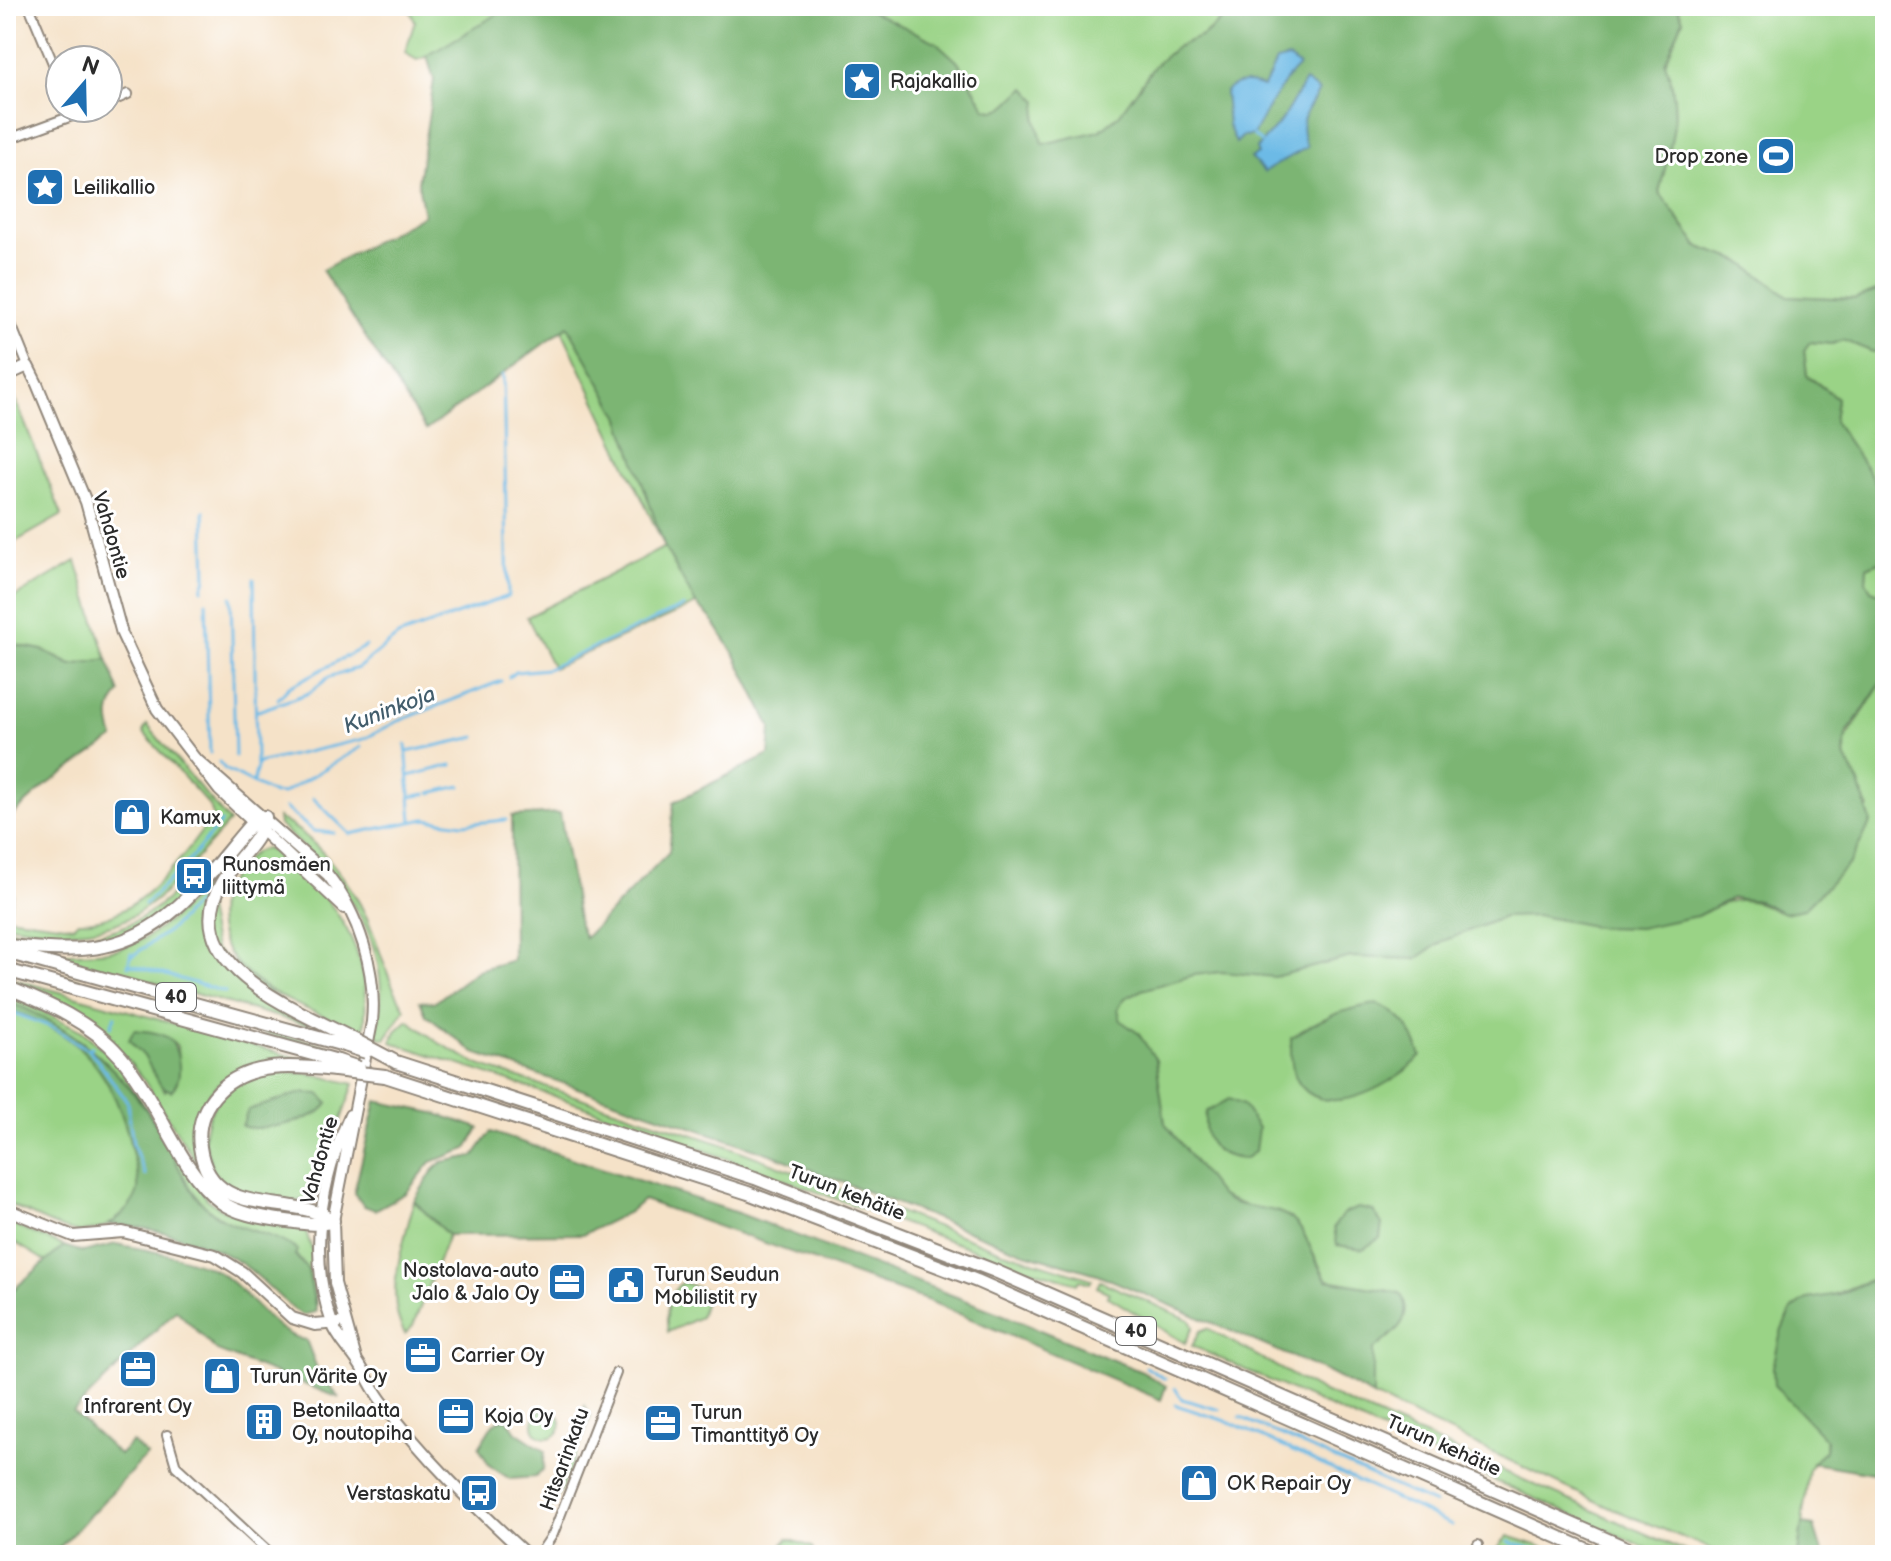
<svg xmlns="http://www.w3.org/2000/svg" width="1891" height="1561" viewBox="0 0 1891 1561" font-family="'Balsamiq Sans',sans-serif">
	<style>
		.green { fill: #9ad386; stroke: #627f58; stroke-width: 2; fill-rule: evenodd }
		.forest { fill: #7bb573; stroke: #53704f; stroke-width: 2 }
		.water { fill: #6cbae6; stroke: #4c7288; stroke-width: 2 }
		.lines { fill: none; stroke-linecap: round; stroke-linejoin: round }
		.stream { stroke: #6cbae6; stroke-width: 3 }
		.minor-casing { stroke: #90867a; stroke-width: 12 }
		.tertiary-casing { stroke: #90867a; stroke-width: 14 }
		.trunk-casing { stroke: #90867a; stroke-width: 16 }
		.minor { stroke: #fff; stroke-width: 8 }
		.tertiary { stroke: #fff; stroke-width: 10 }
		.trunk { stroke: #fff; stroke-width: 12 }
		.trunk-bridge-casing { stroke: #90867a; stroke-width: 16; stroke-linecap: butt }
		.trunk-bridge { stroke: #fff; stroke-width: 12 }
		.labels { text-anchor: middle; stroke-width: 6; stroke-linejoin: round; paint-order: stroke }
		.shield { fill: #fff; stroke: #6b6b6b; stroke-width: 2 }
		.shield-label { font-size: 18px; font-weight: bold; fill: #2b2b2b }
		.poi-label { font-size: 20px; fill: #2b2b2b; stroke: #fff; text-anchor: start }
		.street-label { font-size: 20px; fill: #2b2b2b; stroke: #fff }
		.water-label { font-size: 22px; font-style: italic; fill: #425d6c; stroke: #fff }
	</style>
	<rect width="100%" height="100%" fill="#fff"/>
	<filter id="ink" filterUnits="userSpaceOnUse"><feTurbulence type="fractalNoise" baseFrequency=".0125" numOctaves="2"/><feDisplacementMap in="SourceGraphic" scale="16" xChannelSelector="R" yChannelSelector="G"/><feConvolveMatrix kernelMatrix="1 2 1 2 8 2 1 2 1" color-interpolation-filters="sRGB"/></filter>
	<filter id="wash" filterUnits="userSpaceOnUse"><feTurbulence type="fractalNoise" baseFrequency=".006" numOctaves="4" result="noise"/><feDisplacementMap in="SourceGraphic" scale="32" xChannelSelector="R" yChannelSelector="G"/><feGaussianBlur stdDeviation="1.8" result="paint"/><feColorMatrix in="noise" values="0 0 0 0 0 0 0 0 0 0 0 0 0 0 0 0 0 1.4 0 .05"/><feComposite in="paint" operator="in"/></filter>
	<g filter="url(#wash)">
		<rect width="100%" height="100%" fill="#f5e2c8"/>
		<path class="green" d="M408,6H1238L1202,36L1178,46L1697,916C1731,899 1742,893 1776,911L1869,808L1846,763L1845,741L1885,677V1274L1830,1296L1825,1451L1809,1468L1798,1555H1726L1608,1507L1373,1396L1371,1367L1381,1290L1327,1280L1299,1227L1190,1184L1121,1021L771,727L735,655L710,617L696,604L553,668L527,617L665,547L431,55L417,60L405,53L415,21Z
			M1677,6H1885V288L1856,299L1788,296L1740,261L1699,247L1659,192C1671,143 1684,111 1665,63L1683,20Z
			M1843,340L1873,352L1885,349V502L1880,489L1834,421L1837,398L1807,375L1804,350L1809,342L1832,344Z
			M9,384L62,515L6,547V385Z
			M1885,559V595L1871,590L1866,581L1867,567Z
			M76,561L107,659L71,665L42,650L17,645L6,654V602Z
			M147,725L229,822C152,907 132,949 6,924V917L73,926L78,921C136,924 182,858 213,816L210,806L143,732Z
			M278,818C314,835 350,881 367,918C381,949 386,979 405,1009L385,1039L376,1036C398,943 344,881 279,825Z
			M237,848L209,896L207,910L215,949L311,1026L51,954C70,953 89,953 108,951C164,942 201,888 237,848Z
			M266,849C283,855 294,867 307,879C352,921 371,969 364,1031C317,1013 227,986 219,927C217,912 218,897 226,885C236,871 249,850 266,849Z
			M191,876C189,887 176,902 166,910C119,949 63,945 6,937V929C93,941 127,942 191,876Z
			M6,960L343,1050L340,1055Z
			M6,977L305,1060L307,1063C261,1061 216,1066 198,1115L217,1188L302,1213V1217L251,1208L215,1191L141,1076L106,1034L61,1005L6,980ZM170,1039L177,1046L179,1074L165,1091L144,1056Z
			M6,993L82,1031L113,1058L207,1199L223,1210L306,1231L316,1263V1308L308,1270L295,1254L296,1250C267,1229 233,1232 205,1206C185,1186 175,1157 161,1133C124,1071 74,1025 6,1001Z
			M6,1010C38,1018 79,1040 99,1066C120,1094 139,1153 139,1187C138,1213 102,1232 80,1232C62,1232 24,1210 6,1203Z
			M408,1020L439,1043L479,1065L722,1144L1001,1251L1092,1279L1090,1283L1080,1280L1077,1283L1021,1267L584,1106L391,1042L396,1031Z
			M281,1072L308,1073L354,1084L316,1188C298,1219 232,1196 214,1172C192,1140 210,1093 244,1078C254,1074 270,1074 281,1072Z
			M414,1201L448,1235L413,1326L405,1334C382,1296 405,1241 414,1201Z
			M6,1222L64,1246L47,1262L6,1237Z
			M1100,1281L1190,1320L1193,1327L1185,1343L1107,1296L1109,1293L1097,1287Z
			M683,1282L703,1290L700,1294L706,1298L700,1317L668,1332C665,1316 668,1291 683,1282Z
			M1207,1328L1317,1389L1694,1555H1662L1192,1346L1200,1331Z
			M585,1406L591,1416L567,1478L559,1475Z
			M533 1424a14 14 0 1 1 28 0a14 14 0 1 1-28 0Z
			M557,1478L565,1482L552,1508L547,1506Z
			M1508,1536L1567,1555H1506L1496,1551Z
			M788,1539L812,1547L814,1555H779L781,1546Z"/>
		<path class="forest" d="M511,6H861L936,42L960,64L985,108C1006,116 1010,97 1026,88L1038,101L1036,120L1043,144L1099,131L1119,115L1155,65L1178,46L1203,36L1238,6H1677L1683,20L1665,63C1684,111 1671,143 1659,192L1698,247L1740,261L1788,296L1855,299L1885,288V349L1873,352L1843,340L1832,344L1810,342L1804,350L1807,376L1837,398L1834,421L1880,489L1885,502V559L1867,567L1866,581L1871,590L1885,595V677L1846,735L1844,755L1859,783L1871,822L1850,863L1804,909L1784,913L1758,901L1732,898L1697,916L1639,928L1598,927L1540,916L1504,917L1443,941L1416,959L1351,957L1274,977L1222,972L1194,975L1142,990L1125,998L1118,1009L1121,1021L1138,1033L1156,1060L1165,1123L1220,1195C1241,1213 1276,1201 1297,1224C1311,1240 1314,1264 1327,1280L1400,1293C1417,1320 1392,1334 1373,1350V1396L1325,1371L1097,1274L1022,1252L773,1155L475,1053L426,1015L420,1001L435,1002L478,970L513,960L512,816L560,813L579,925L585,938L669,852L674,802L769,755L771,727L735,655L710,617L696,604L665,548L619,416L568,326L426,430L322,270L424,215L418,183L434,80L427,56Z
			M16,645L42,650L71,665L107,659L120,693C107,707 108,721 114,738L44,787L6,821V654Z
			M6,863L13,894L8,917H6Z
			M6,1001C74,1025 124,1071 161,1133C175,1157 185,1187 205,1206C235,1234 267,1228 297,1250L295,1255L308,1270L316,1312L302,1315C280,1301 266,1281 245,1266C214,1244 149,1225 110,1225C120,1216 132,1207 137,1193C141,1182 134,1163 132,1151C116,1078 83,1030 6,1010Z
			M1376,1004C1402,1013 1412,1029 1421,1056C1399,1081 1331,1122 1301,1086C1290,1073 1291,1054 1291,1038C1318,1019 1343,1009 1376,1004Z
			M134,1030C164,1033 176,1034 179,1066C180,1076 178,1084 171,1091L161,1086L144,1056L129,1040Z
			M301,1093L320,1094L328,1103C321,1120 259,1133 242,1126L248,1110Z
			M1229,1099L1243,1105L1258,1128L1255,1151L1245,1159C1215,1157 1201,1142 1206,1112Z
			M376,1101L434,1113L479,1128L467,1149L431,1162L406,1193L375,1210L364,1206L354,1193Z
			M491,1132L738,1213L1001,1314L1142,1372L1166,1386L1161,1400L929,1301L643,1200L629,1212L584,1234L448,1235L414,1201L432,1172L442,1162L474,1156Z
			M1358,1208L1373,1211L1382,1224L1380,1238L1363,1249L1337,1245L1334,1227L1343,1214Z
			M116,1244C148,1250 183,1256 213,1269C245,1285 273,1336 306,1340L320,1376L340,1398L217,1351L176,1310L73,1412L119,1455L132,1442L147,1455L57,1550L62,1555H6V1296L64,1246L83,1252Z
			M1885,1274V1475L1812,1463L1825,1451L1826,1440L1774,1385L1773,1367L1781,1332L1791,1310L1807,1299L1839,1294Z
			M506,1417L516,1432L545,1451L543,1469L536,1477L510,1479L489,1465L479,1447L493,1424Z
			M1802,1524L1814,1526L1823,1555H1798Z"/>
		<path class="water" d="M1289,58L1299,66C1284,78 1263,116 1253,135L1243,136L1236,143L1228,125L1225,92C1238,80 1248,82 1264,87L1276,61Z
			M1305,81L1319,91C1306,111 1296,123 1307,147L1264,172L1251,158L1258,154L1256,149L1281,121Z"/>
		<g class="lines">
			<path class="stream" d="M1253,135L1261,142
				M254,579L256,763
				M202,589L206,579L204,511
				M231,597L235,756
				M206,602L210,753
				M509,677L515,672L547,669L684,606
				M278,699L289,687L366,646
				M258,711L309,693L329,677L358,668L398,636L508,596L503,375
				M406,745L412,821
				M407,752L476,737
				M219,762L225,769L274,794
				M409,776L452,765
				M253,783L258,763L364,739L396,722L501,681
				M273,793L282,794L361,747
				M430,793L461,786
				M410,797L426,794
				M313,798L350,834L426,819L463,824L506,820
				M285,808L313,831L334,833
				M145,904L186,864L221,822
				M132,956L171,929L196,903
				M129,964L225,992
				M128,966L131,953
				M6,1010L54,1028L87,1049L92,1047
				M111,1026L115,1016
				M89,1049L127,1101L133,1144L145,1175
				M1146,1367L1165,1379
				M1175,1388L1182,1399L1220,1410
				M1176,1405L1232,1423L1452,1525
				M1240,1417L1435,1504
				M1509,1542L1553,1555"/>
		</g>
	</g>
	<g filter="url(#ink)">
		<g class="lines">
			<defs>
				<path id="minor" d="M29,6L60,80
					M108,103L128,94
					M6,140L94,108
					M6,312L28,366
					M167,1435L176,1466L272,1555
					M539,1555L553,1534L616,1373
					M1474,1555L1478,1545"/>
				<path id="tertiary" d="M6,376L28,366L37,384L86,502L122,634L157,709L219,790L344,908
					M196,759L328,875C359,915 377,971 372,1022L333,1221L335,1283L356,1359
					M350,1115C321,1180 307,1255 332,1323C337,1337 347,1347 355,1358C365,1371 371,1387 381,1400C423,1457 475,1507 527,1555
					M6,1209L73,1236L123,1232L215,1255L242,1272L292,1318L315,1325L338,1323"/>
				<path id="trunk" d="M265,817C259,845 234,860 221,884C177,964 295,1009 347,1036
					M6,946C38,948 73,953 104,946C171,933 210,871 252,823L265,817
					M6,952L344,1045
					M6,970L338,1061
					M6,987C47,1003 91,1022 120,1056C157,1098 178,1170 221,1202C238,1214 260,1217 279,1220C298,1222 315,1227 333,1221
					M396,1062L755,1178L995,1271L1642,1555
					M385,1076L748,1193L977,1281L1599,1555
					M333,1221C293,1191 210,1223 200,1147C197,1126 204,1106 219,1091C249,1061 296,1066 335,1070"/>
			</defs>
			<use href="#minor" class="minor-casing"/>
			<use href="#tertiary" class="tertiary-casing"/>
			<use href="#trunk" class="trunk-casing"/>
			<use href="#minor" class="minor"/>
			<use href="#tertiary" class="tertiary"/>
			<use href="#trunk" class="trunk"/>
			<defs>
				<path id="trunk-bridge" d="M347,1036L396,1062
					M344,1045L366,1052
					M338,1061L359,1068
					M335,1070L385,1076"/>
			</defs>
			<use href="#trunk-bridge" class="trunk-bridge-casing"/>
			<use href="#trunk-bridge" class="trunk-bridge"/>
		</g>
	</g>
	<defs>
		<symbol id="sight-square" viewBox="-11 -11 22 22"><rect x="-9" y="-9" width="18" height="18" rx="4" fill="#1f6fb2" stroke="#fff"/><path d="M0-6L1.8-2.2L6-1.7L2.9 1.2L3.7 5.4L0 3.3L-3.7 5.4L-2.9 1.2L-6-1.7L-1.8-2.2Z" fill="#fff"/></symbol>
		<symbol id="stadium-square" viewBox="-11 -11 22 22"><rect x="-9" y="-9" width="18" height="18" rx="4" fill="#1f6fb2" stroke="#fff"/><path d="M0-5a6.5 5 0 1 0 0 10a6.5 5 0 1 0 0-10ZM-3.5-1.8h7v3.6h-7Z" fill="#fff"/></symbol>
		<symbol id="shop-square" viewBox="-11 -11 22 22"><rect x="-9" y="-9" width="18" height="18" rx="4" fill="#1f6fb2" stroke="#fff"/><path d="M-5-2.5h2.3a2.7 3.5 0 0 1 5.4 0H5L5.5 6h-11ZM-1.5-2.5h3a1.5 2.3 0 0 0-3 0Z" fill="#fff"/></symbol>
		<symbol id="bus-square" viewBox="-11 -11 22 22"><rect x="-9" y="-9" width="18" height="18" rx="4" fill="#1f6fb2" stroke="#fff"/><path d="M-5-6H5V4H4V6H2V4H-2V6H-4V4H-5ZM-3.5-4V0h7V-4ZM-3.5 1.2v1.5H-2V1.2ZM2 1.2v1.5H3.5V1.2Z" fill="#fff"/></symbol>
		<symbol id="office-square" viewBox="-11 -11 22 22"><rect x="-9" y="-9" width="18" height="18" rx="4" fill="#1f6fb2" stroke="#fff"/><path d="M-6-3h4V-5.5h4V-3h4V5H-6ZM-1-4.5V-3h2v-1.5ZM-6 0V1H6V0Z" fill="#fff"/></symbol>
		<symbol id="civic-square" viewBox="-11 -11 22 22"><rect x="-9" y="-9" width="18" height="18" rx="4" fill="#1f6fb2" stroke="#fff"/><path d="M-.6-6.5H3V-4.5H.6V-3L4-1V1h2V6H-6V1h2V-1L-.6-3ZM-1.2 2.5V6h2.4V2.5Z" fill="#fff"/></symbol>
		<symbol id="building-square" viewBox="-11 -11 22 22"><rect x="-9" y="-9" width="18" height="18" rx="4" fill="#1f6fb2" stroke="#fff"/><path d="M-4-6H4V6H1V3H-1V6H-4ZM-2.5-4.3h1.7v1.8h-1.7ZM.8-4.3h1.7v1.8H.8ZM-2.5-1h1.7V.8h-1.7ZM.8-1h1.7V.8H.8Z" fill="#fff"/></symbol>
	</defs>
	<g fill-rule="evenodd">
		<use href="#sight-square" x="840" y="59" width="44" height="44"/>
		<use href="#stadium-square" x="1754" y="134" width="44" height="44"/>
		<use href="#sight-square" x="23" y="165" width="44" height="44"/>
		<use href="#shop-square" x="110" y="795" width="44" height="44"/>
		<use href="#bus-square" x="172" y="854" width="44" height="44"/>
		<use href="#office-square" x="545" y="1260" width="44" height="44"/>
		<use href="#civic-square" x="604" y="1263" width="44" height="44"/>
		<use href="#office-square" x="401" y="1333" width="44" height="44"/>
		<use href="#office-square" x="116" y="1347" width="44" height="44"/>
		<use href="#shop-square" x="200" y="1354" width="44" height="44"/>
		<use href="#office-square" x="434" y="1394" width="44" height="44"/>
		<use href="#building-square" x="242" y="1400" width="44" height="44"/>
		<use href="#office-square" x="641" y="1401" width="44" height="44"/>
		<use href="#shop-square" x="1177" y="1461" width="44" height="44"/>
		<use href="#bus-square" x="457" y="1471" width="44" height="44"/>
	</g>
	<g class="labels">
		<g class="shield">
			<rect x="156" y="983" width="40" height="28" rx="6"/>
			<rect x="1116" y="1317" width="40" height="28" rx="6"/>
		</g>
		<g class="shield-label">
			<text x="176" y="1003">40</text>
			<text x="1136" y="1337">40</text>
		</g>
		<g class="poi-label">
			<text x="890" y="88">Rajakallio</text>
			<text x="1748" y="163" text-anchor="end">Drop zone</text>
			<text x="73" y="194">Leilikallio</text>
			<text x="160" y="824">Kamux</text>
			<text x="222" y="871">Runosmäen<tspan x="222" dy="23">liittymä</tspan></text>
			<text x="539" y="1277" text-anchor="end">Nostolava-auto<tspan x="539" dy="23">Jalo &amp; Jalo Oy</tspan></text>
			<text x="654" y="1281">Turun Seudun<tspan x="654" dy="23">Mobilistit ry</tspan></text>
			<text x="451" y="1362">Carrier Oy</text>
			<text x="250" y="1383">Turun Värite Oy</text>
			<text x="138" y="1413" text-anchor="middle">Infrarent Oy</text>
			<text x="292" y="1417">Betonilaatta<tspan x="292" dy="23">Oy, noutopiha</tspan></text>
			<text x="691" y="1419">Turun<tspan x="691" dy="23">Timanttityö Oy</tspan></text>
			<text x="484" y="1423">Koja Oy</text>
			<text x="1227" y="1490">OK Repair Oy</text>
			<text x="451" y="1500" text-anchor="end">Verstaskatu</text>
		</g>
		<g class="street-label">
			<text transform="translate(112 535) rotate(74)" y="7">Vahdontie</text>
			<text transform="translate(319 1160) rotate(-74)" y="7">Vahdontie</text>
			<text transform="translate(847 1192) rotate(21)" y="7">Turun kehätie</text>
			<text transform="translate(1444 1445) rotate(24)" y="7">Turun kehätie</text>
			<text transform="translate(564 1459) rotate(-70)" y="7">Hitsarinkatu</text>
		</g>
		<g class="water-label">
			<text transform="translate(389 709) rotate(-21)" y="8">Kuninkoja</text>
		</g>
	</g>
	<rect width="1891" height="1561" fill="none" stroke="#fff" stroke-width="32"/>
	<g transform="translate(84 84) rotate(20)"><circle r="38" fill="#ffffff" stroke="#aaaaaa" stroke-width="2"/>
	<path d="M0-6L14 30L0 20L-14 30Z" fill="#1f6fb2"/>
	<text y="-12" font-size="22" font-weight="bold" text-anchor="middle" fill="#2b2b2b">N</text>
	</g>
</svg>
